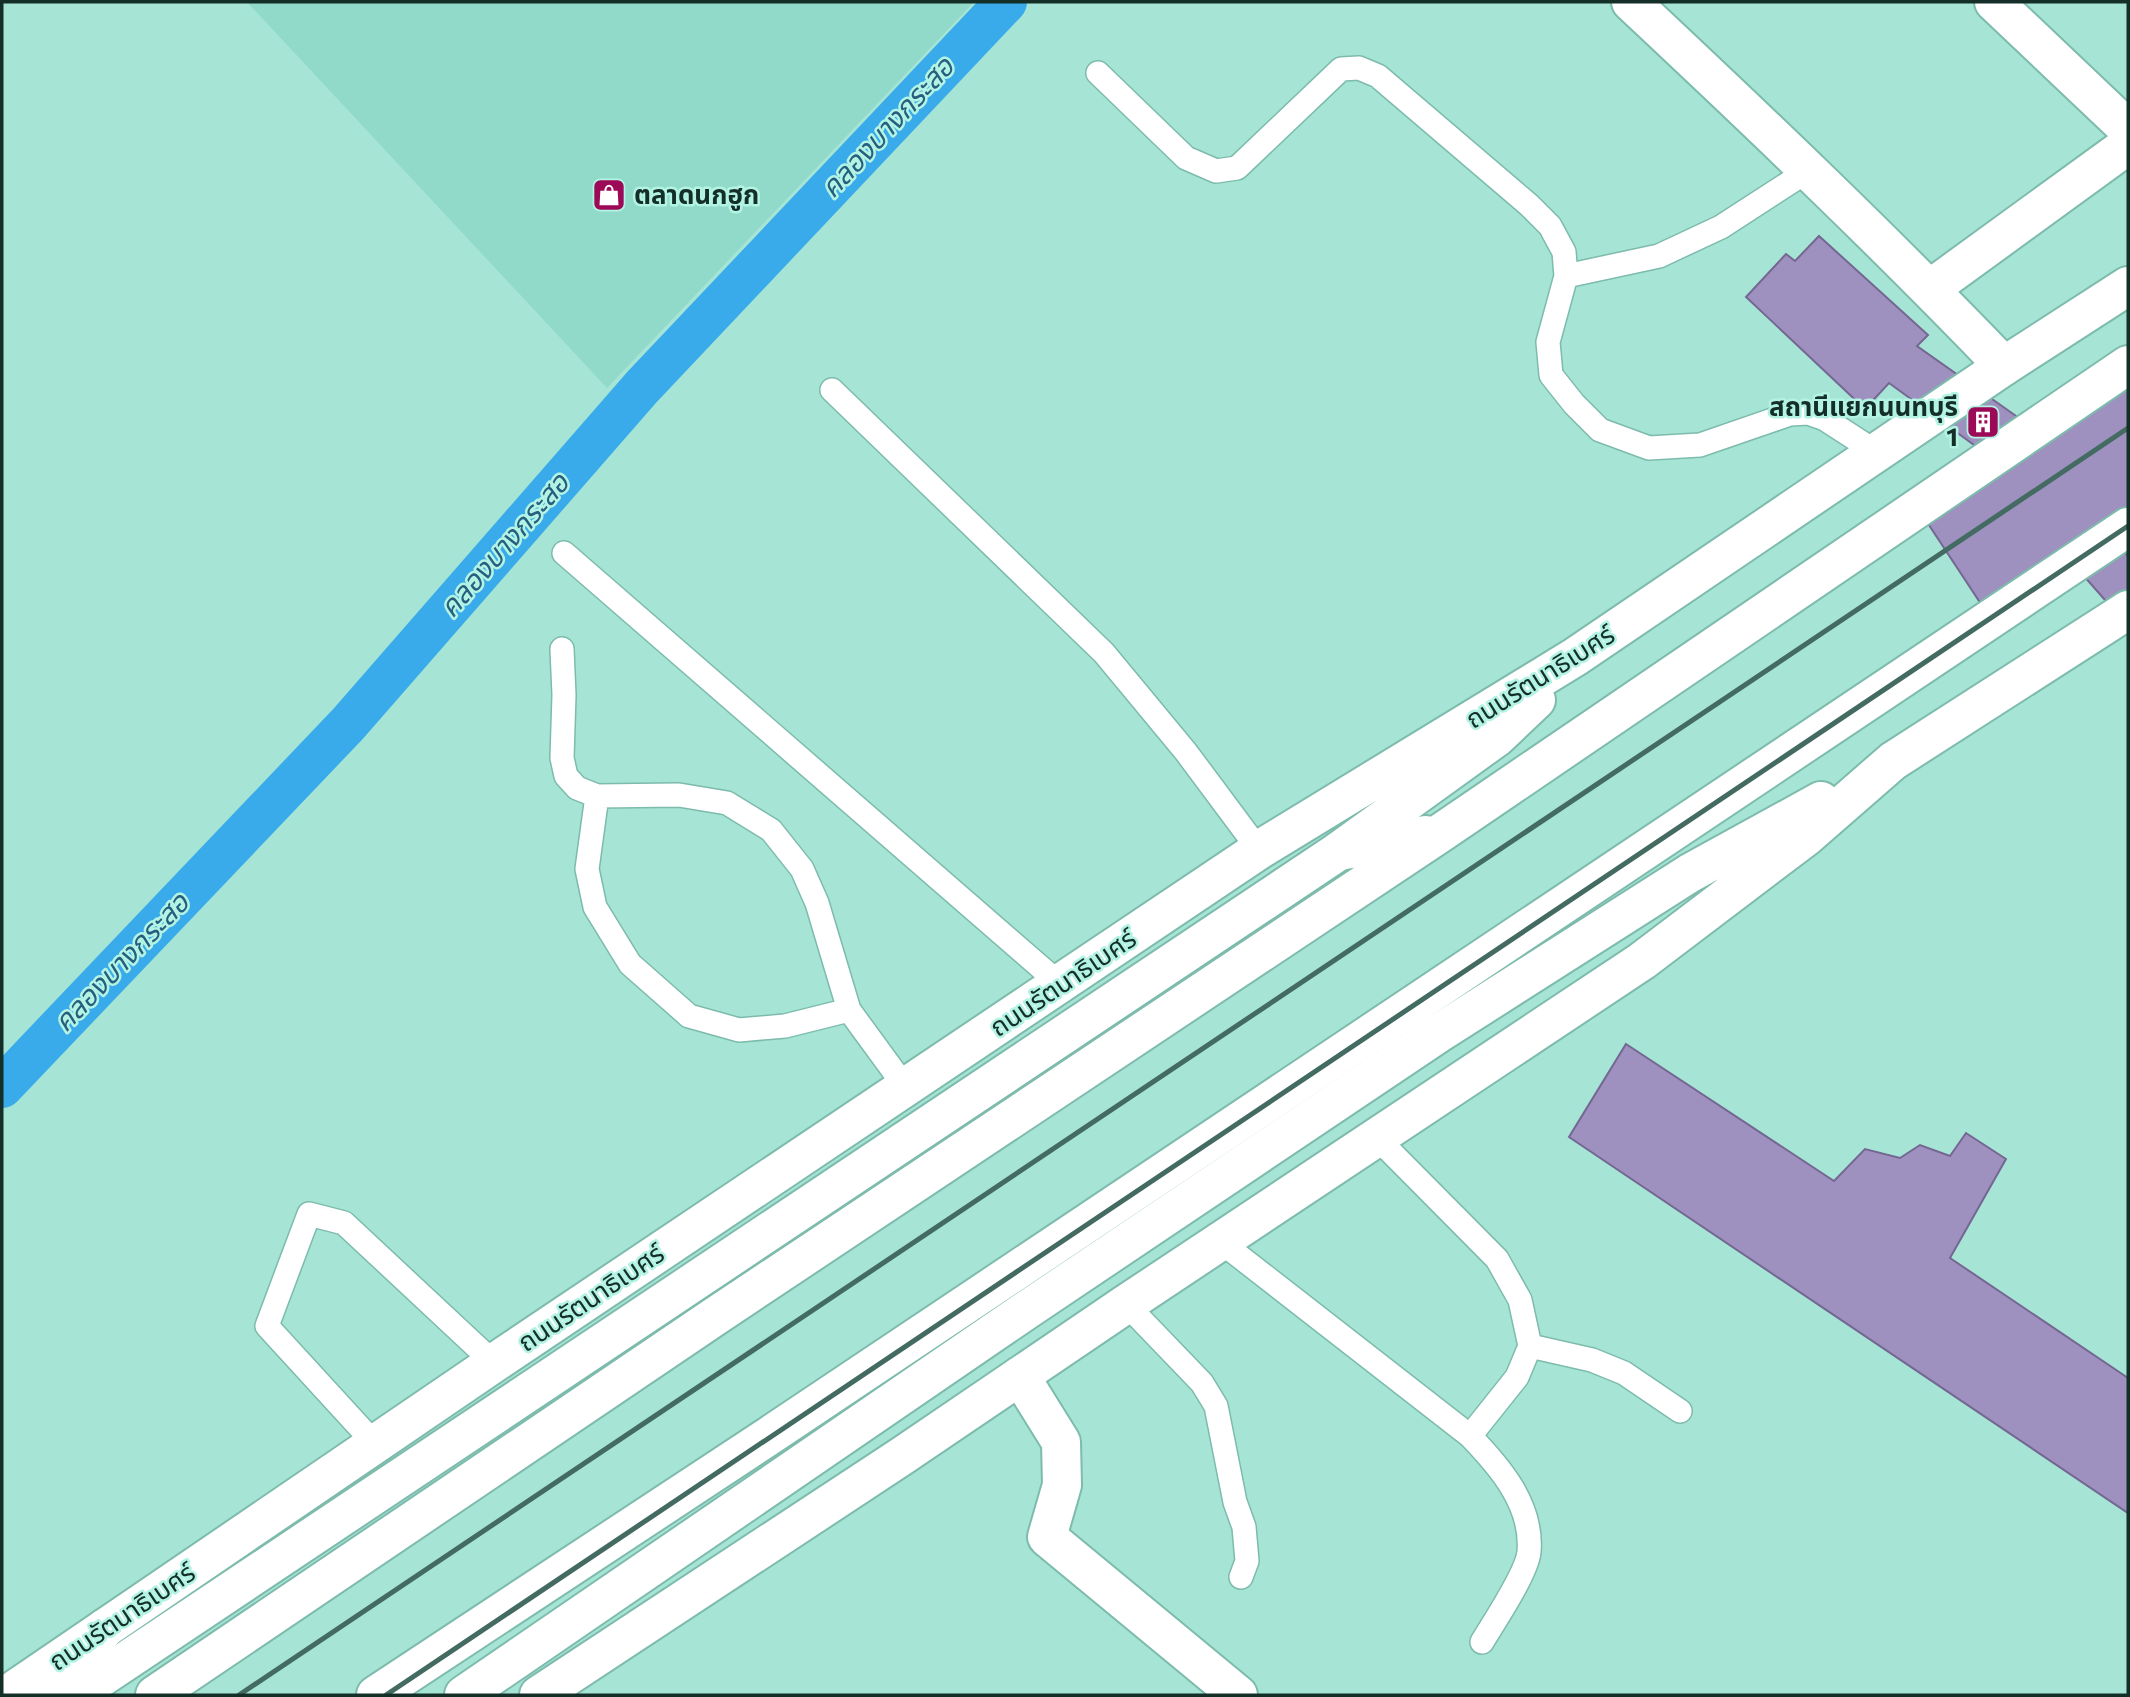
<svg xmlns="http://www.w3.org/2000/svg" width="2130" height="1697" viewBox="0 0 2130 1697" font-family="Commissioner,'Noto Sans Thai',sans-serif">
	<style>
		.built { fill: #91dac9 }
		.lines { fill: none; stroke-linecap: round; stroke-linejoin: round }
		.canal { stroke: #39abea; stroke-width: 42 }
		.building { fill: #9e91bf; stroke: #746792; stroke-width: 2 }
		.service-casing { stroke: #7dbbac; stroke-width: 26 }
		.minor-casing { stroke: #7dbbac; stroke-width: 42 }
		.secondary-casing { stroke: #7dbbac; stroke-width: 42 }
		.primary-casing { stroke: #7dbbac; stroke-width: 42 }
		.service { stroke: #fff; stroke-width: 23 }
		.minor { stroke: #fff; stroke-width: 38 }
		.secondary { stroke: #fff; stroke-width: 38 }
		.primary { stroke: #fff; stroke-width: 38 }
		.rail { stroke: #446b62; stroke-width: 5 }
		.labels { text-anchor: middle; stroke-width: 5; stroke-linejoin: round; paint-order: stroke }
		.poi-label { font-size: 26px; font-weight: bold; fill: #142e28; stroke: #b3f3e3; text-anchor: start }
		.street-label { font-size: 26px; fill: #142e28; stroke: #b3f3e3 }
		.water-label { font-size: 28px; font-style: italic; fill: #255e7f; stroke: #b3f3e3 }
	</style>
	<rect width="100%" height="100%" fill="#a6e5d6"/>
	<path class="built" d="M247,2H974L607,388Z"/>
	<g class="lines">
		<path class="canal" d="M2,1087L348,724L642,387L1006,2"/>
	</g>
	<path class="building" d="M1819,236L1928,335L1917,346L2043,435L2128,377V518L2108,532L2128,556V626L2068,558L1987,613L1923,516L2000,464L1889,383L1865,409L1746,297L1786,254L1795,261Z
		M1626,1044L1834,1181L1865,1149L1900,1158L1920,1145L1950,1156L1966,1133L2006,1159L1950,1258L2128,1378V1513L1569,1137Z"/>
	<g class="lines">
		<defs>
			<path id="service" d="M1098,73L1186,158L1216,171L1237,168L1341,69L1359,68L1378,76L1529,205L1550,226L1564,252L1566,276L1548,342L1551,375L1574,404L1600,430L1649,448L1700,445L1790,414L1808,413L1825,419L1876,452
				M1566,276L1659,256L1721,227L1809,170
				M832,390L1104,653L1186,752L1259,850
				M564,553L1061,985
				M562,649L564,695L562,758L566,776L577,788L597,796L679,795L727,803L771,830L802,869L817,903L849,1010L906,1088
				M597,796L587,869L595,907L630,964L689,1016L739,1030L785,1026L849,1010
				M1221,1242L1470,1436L1517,1377L1530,1346L1520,1300L1497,1259L1377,1138
				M1126,1304L1202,1383L1216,1406L1235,1502L1244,1527L1247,1561L1241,1577
				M1530,1346L1592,1360L1624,1373L1680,1411
				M1470,1436C1500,1467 1533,1505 1529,1552C1527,1573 1494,1622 1482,1642
				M376,1445L267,1326L309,1214L344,1223L494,1363"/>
			<path id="minor" d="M1631,2C1758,121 1884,241 2004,366
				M1994,2L2128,129
				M1930,289L2128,145
				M1020,1376L1061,1442L1062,1485L1047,1537L1238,1695"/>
			<path id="secondary" d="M7,1695L494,1363L1259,850L1575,657L2004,366L2128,286
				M75,1695L1339,851L1497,737L1536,700
				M464,1695L1025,1311L1439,1033L1690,873L1821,801
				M539,1695L902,1456L1126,1304L1642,961L1807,836L1893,761L2128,610"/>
			<path id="primary" d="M1339,851L1426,835
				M55,1695L105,1628
				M155,1695L717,1315L1442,832L2128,365
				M376,1695L769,1436L2128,527"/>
		</defs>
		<use href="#service" class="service-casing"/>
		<use href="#minor" class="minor-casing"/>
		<use href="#secondary" class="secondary-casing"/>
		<use href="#primary" class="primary-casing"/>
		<use href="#service" class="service"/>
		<use href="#minor" class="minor"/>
		<use href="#secondary" class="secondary"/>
		<use href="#primary" class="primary"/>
		<path class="rail" d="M239,1695L2128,428
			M386,1695L2128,526"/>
	</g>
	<defs>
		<symbol id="shop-square" viewBox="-11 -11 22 22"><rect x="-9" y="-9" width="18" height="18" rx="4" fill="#9c0957" stroke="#b3f3e3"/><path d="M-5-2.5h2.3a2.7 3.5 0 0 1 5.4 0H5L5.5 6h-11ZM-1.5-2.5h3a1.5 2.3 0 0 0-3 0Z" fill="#fff"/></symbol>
		<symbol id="building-square" viewBox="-11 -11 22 22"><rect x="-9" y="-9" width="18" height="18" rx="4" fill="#9c0957" stroke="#b3f3e3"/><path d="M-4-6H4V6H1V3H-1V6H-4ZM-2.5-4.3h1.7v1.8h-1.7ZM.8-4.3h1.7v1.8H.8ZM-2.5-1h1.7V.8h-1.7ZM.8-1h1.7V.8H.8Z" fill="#fff"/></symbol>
	</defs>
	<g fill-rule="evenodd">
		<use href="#shop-square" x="590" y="176" width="38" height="38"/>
		<use href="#building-square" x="1964" y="403" width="38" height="38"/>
	</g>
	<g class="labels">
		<g class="poi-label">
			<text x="634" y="204">ตลาดนกฮูก</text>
			<text x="1958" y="416" text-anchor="end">สถานีแยกนนทบุรี<tspan x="1958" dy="30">1</tspan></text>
		</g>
		<g class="street-label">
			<text transform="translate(1540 677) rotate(-32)" y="9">ถนนรัตนาธิเบศร์</text>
			<text transform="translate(1063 983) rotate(-34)" y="9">ถนนรัตนาธิเบศร์</text>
			<text transform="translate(591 1298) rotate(-34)" y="9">ถนนรัตนาธิเบศร์</text>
			<text transform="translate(122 1617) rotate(-34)" y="9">ถนนรัตนาธิเบศร์</text>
		</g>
		<g class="water-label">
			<text transform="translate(887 127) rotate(-47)" y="10">คลองบางกระสอ</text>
			<text transform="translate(504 545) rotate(-49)" y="10">คลองบางกระสอ</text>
			<text transform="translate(121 962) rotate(-46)" y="10">คลองบางกระสอ</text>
		</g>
	</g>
	<rect width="2130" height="1697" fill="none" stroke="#142e28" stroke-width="7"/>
</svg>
